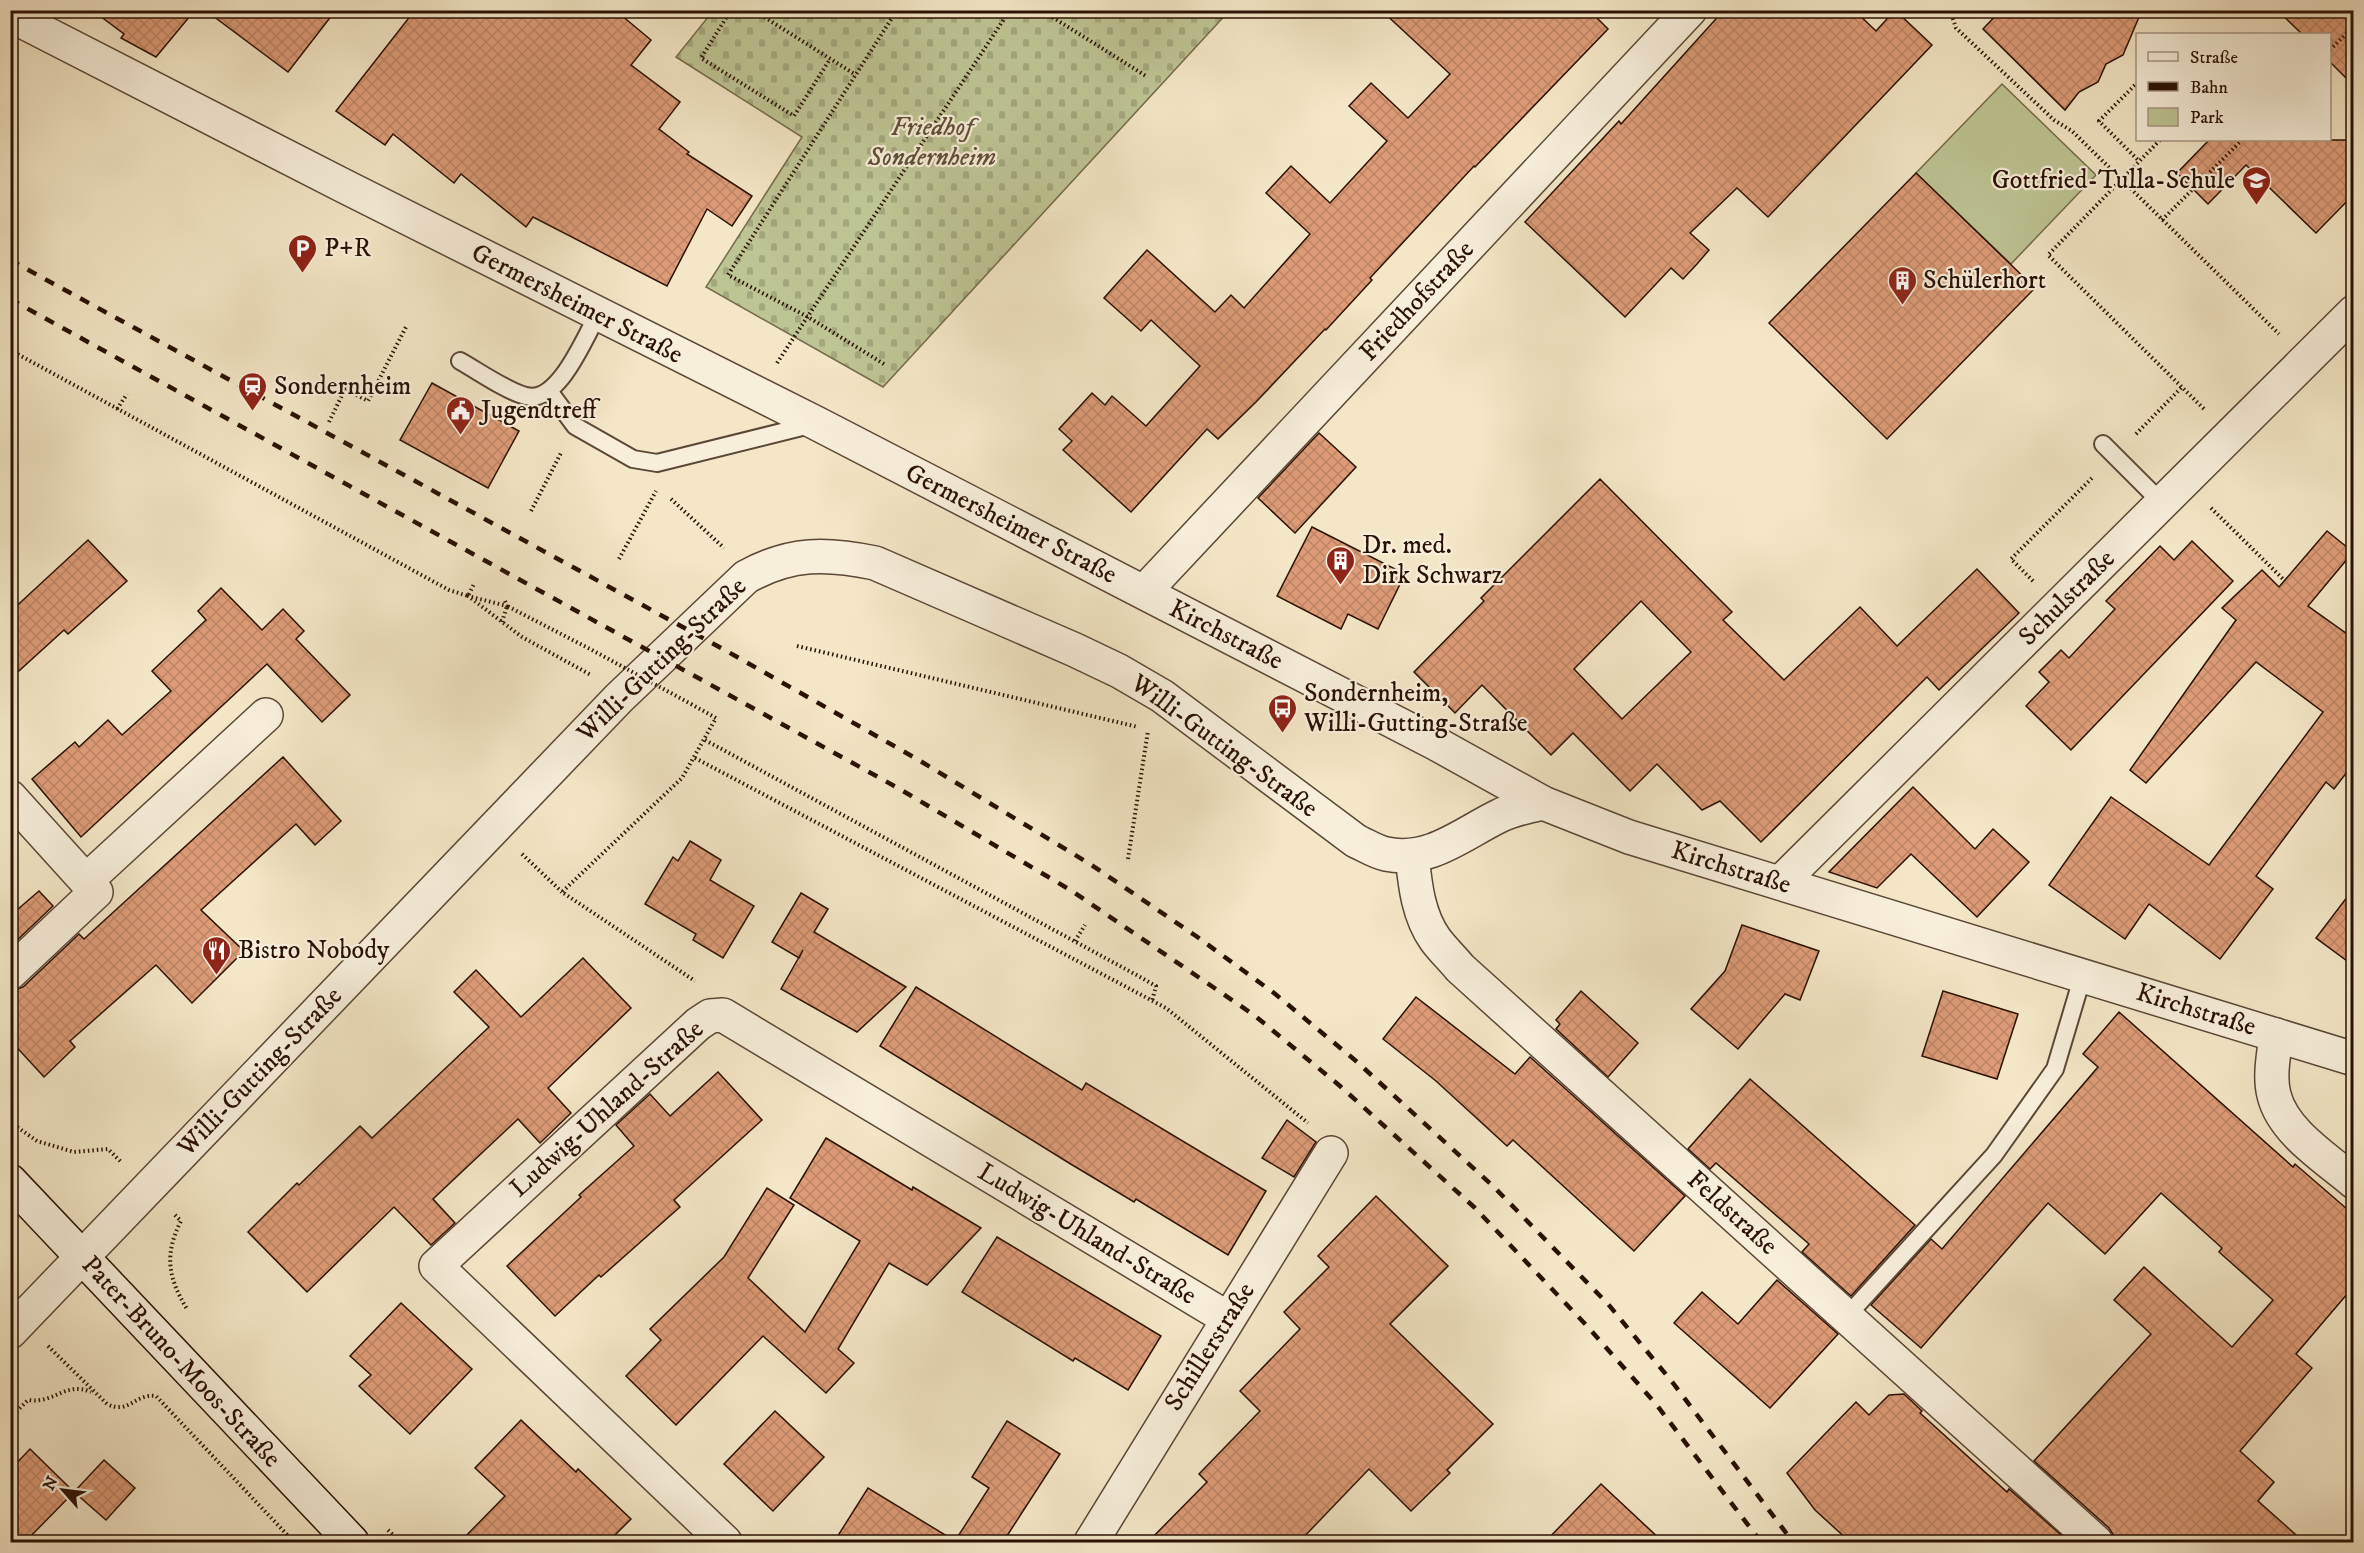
<svg xmlns="http://www.w3.org/2000/svg" width="2364" height="1553" font-family="'IM FELL DW Pica',serif">
<defs>
<pattern id="cemetery-stones" width="16" height="16" patternUnits="userSpaceOnUse" patternTransform="scale(1.5)"><rect width="16" height="16" fill="#bec594"/><path d="M2 7V4a2 2 0 0 1 4 0v3zM10 15v-3a2 2 0 0 1 4 0v3z" fill="#a3a87e"/></pattern>
<pattern id="building-cross-hatch" width="8" height="8" patternUnits="userSpaceOnUse" patternTransform="scale(1.5)"><rect width="8" height="8" fill="#dd9c77"/><path d="M0 0l8 8M0 8l8-8" fill="none" stroke="#be8565"/></pattern>
</defs>
<rect width="100%" height="100%" fill="#f4e7c7"/>
<filter id="stains"><feTurbulence type="fractalNoise" baseFrequency=".00333" numOctaves="4"/><feColorMatrix values="0 0 0 0 .2 0 0 0 0 .09 0 0 0 0 .02 0 0 0 .5 -.17"/></filter>
<radialGradient id="worn" r=".72"><stop offset=".6" stop-color="#630" stop-opacity="0"/><stop offset="1" stop-color="#630" stop-opacity=".3"/></radialGradient>
<path fill="url(#cemetery-stones)" stroke="#746a4c" stroke-width="1.5" d="M713,11v-1l516,1 -346,376 -177,-100 96,-150 -126,-80z"/>
<path fill="#bec594" stroke="#746a4c" stroke-width="1.5" d="M2002,84l94,91 -85,89 -95,-91z"/>
<g fill="url(#building-cross-hatch)" stroke="#2a1005" stroke-width="1.5" fill-rule="evenodd">
<path d="M92,10h103l-39,47 -35,-19 3,-4z"/>
<path d="M205,10h131l-48,62z"/>
<path d="M415,10h200l36,30 -20,25 49,37 -21,27 30,23 -2,2 65,42 -20,30 -25,-17 -40,77 -134,-69 -7,10 -65,-53 -7,9 -61,-49 -8,11 -49,-34z"/>
<path d="M1381,10h208l19,19 -133,138 -1,-1 -104,112 2,2 -46,50 -1,-1 -69,73 -38,37 -11,-10 -76,83 -68,-62 9,-9 -13,-12 33,-36 13,12 7,-9 34,30 54,-60 -49,-46 -10,11 -37,-33 43,-48 68,62 16,-17 13,13 66,-74 -44,-41 25,-27 39,37 57,-62 -38,-35 22,-23 37,35 42,-44z"/>
<path d="M1724,10h130l22,21 19,-21 37,35 -164,172 -31,-29 -47,45 19,17 -12,14 -14,15 -12,-11 -46,49 -100,-95 94,-101 2,3z"/>
<path d="M2001,10h141l-19,45 -17,9 -8,18 -19,10 -14,18 -82,-81z"/>
<path d="M2277,10h77v76l-24,-24v-28h-28z"/>
<path d="M2209,140h145v54l-38,39 -70,-68 -38,39 -31,-31z"/>
<path d="M1916,173l119,115 -148,151 -118,-116z"/>
<path d="M432,383l87,48 -31,57 -88,-48z"/>
<path d="M1319,433l37,34 -61,66 -37,-35z"/>
<path d="M1600,479l132,133 -9,8 61,60 76,-73 37,39 80,-77 42,44 -80,77 -12,-13 -166,165 -41,-41 -18,9 -45,-46 -27,27 -57,-58 -22,22 -69,-70 -27,28 -41,-41 70,-71 -3,-3zM1641,601l50,51 -69,67 -48,-50z"/>
<path d="M1312,527l93,47 -27,55 -30,-15 -7,15 -64,-33z"/>
<path d="M2327,531l26,21 -45,54 46,33v124l-20,26 -8,-7 -70,94 17,13 -53,70 -71,-55 -24,35 -76,-54 62,-88 98,68 114,-153 -67,-50 -110,121 -16,-13 106,-150 -14,-12 40,-38 17,17z"/>
<path d="M88,540l39,41 -59,53 -4,-4 -54,49v-67z"/>
<path d="M2192,541l41,40 -162,169 -45,-44 23,-24 -10,-10 22,-22 8,8 46,-49 -9,-8 54,-55 14,14z"/>
<path d="M221,588l41,42 21,-21 21,22 -8,8 54,56 -28,27 -55,-58 -186,173 -49,-58 43,-37 4,5 29,-27 14,15 49,-44 -19,-20 54,-51 -8,-9z"/>
<path d="M283,757l58,64 -26,24 -19,-21 -95,86 43,41 -52,52 -36,-38 -86,76 5,6 -31,30 -34,-37v-49l13,-4 56,-53 5,5z"/>
<path d="M1913,787l62,62 18,-20 36,33 -52,55 -66,-63 -34,34 -48,-16z"/>
<path d="M690,841l31,19 -11,20 44,26 -31,52 -30,-18 3,-6 -51,-30 28,-47 5,4z"/>
<path d="M2354,888v78l-38,-28z"/>
<path d="M39,891l14,15 -43,41v-31z"/>
<path d="M801,893l27,16 -14,23 92,55 -49,45 -76,-43 22,-39 -4,8 -27,-16z"/>
<path d="M1742,925l77,26 -19,49 -15,-6 -47,55 -47,-40 34,-38z"/>
<path d="M583,958l48,50 -83,80 23,25 -31,30 -22,-24 -85,80 22,24 -24,22 -37,-38 -87,85 -59,-60 49,-49 2,2 61,-59 12,12 117,-111 -35,-35 22,-22 45,47z"/>
<path d="M916,987l166,103 4,-7 180,108 -38,64 -92,-56 -2,3 -65,-39 -189,-117z"/>
<path d="M1581,991l57,52 -30,34 -52,-48 4,-5 -4,-4z"/>
<path d="M1943,991l75,23 -21,65 -75,-23z"/>
<path d="M1416,997l99,77 15,-17 155,139 -51,55 -121,-111 -6,6 -71,-65 -53,-42z"/>
<path d="M2119,1012l174,155 2,-3 59,51v71l-58,68 16,14 -72,83 34,31 -16,19 46,41h-190v-6l-5,-8 -75,-67 117,-127 -37,-34 30,-33 88,80 41,-47 -54,-48 3,-4 -61,-55 -56,61 -57,-51 -127,145 -50,-43 60,-66 11,10 156,-182 -15,-13z"/>
<path d="M718,1072l44,48 -88,80 6,7 -79,70 -2,-2 -44,41 -48,-50 74,-69 -2,-2 55,-49 -18,-21 34,-31 20,22z"/>
<path d="M1750,1079l165,146 -64,71 -49,-44 7,-8 -93,-81 -6,6 -22,-20z"/>
<path d="M1287,1120l29,22 -22,35 -32,-19z"/>
<path d="M826,1138l86,52 1,-3 68,41 -54,57 -38,-22 -51,86 16,14 -28,30 -63,-57 -87,89 -50,-49 35,-36 -11,-11 74,-72 43,-69 27,17 -46,73 57,54 55,-91 -70,-43z"/>
<path d="M1376,1196l72,70 -58,58 103,100 -46,46 3,3 -39,38 -42,-42 -70,73h-151l59,-60 -8,-8 61,-63 -20,-20 60,-62 -16,-17 45,-45 -11,-11z"/>
<path d="M997,1237l164,99 -33,54 -53,-32 -2,3 -111,-69z"/>
<path d="M1777,1280l61,54 -68,74 -96,-85 28,-31 36,32z"/>
<path d="M401,1303l71,66 -62,65 -51,-48 12,-11 -21,-19z"/>
<path d="M1904,1394l18,17 -2,2 87,79 2,-3 60,53h-219l-35,-32 -28,-37 69,-71 13,13 20,-20z"/>
<path d="M775,1411l49,46 -51,54 -49,-47z"/>
<path d="M521,1420l55,52 2,-3 53,50 -23,23h-148l45,-46 -30,-28z"/>
<path d="M1007,1421l53,33 -57,88h-169l34,-54 87,53 34,-53 -17,-11z"/>
<path d="M30,1449l44,43 -49,50h-15v-72z"/>
<path d="M104,1460l31,28 -29,32 -32,-28z"/>
<path d="M1601,1484l62,58h-118z"/>
</g>
<g fill="none" stroke-linecap="round" stroke-linejoin="round">
<defs>
<g id="lane">
<path d="M460,361c18,10 48,31 66,35 32,9 59,-59 72,-82"/>
<path d="M549,391l26,35 58,33 24,4 157,-39"/>
<path d="M2103,444l59,59"/>
<path d="M1846,1317l148,-162 61,-86 28,-94"/>
</g>
<g id="street">
<path d="M10,15l334,171 472,237 619,320 108,60 86,34 725,222"/>
<path d="M1144,592l546,-582"/>
<path d="M10,797l86,95 -86,81"/>
<path d="M1412,856c3,28 6,59 23,83 7,10 17,19 25,29l636,574"/>
<path d="M87,880l179,-165"/>
<path d="M1780,883l574,-571"/>
<path d="M2276,1035c-2,19 -7,41 -2,60 9,37 52,63 80,87"/>
<path d="M10,1332l609,-634 127,-121c45,-25 81,-24 129,-14l200,87 44,21 43,25 194,145c9,4 20,11 30,13 44,9 76,-20 113,-38 14,-7 29,-10 44,-13"/>
<path d="M725,1542l-289,-276 262,-242 12,-8 13,-1 504,303"/>
<path d="M1091,1542l240,-389"/>
</g>
<path id="secondary" d="M10,1181l342,361"/>
</defs>
<use href="#lane" stroke="#5c4636" stroke-width="20"/>
<use href="#street" stroke="#5c4636" stroke-width="36"/>
<use href="#secondary" stroke="#2a1005" stroke-width="36"/>
<g stroke="#2a1005" stroke-width="4" stroke-dasharray="1.5 3" stroke-linecap="butt">
<path d="M731,10l-30,48 93,58 36,-57"/>
<path d="M753,10l103,65"/>
<path d="M1041,10l105,66"/>
<path d="M1950,10l6,18 98,92 18,11 207,203"/>
<path d="M2330,50l24,-24"/>
<path d="M2138,82l-39,39 40,40"/>
<path d="M2160,140l-112,115 156,154"/>
<path d="M2162,220l80,-80"/>
<path d="M10,350l439,240 19,6 6,-12"/>
<path d="M777,363l233,-353"/>
<path d="M884,364l-76,-47 -80,-42 169,-265"/>
<path d="M117,409l10,-15"/>
<path d="M329,422l16,-33 23,12 39,-76"/>
<path d="M2136,434l46,-47"/>
<path d="M671,499l53,49"/>
<path d="M2211,508l72,71"/>
<path d="M531,511l31,-60"/>
<path d="M619,559l37,-68"/>
<path d="M2033,581l-22,-22 83,-83"/>
<path d="M505,601l2,5 -39,-10 54,41 69,38"/>
<path d="M502,622l5,-16 85,44"/>
<path d="M797,646l341,81"/>
<path d="M691,704l25,14 -34,60 -120,114 133,89"/>
<path d="M705,740l437,238 14,8 -4,15"/>
<path d="M695,758l471,250 142,115"/>
<path d="M522,854l40,38"/>
<path d="M1128,859l20,-128"/>
<path d="M1075,941l10,-16"/>
<path d="M10,1122l27,19 37,11 34,-3 14,14"/>
<path d="M175,1215l6,6c-17,33 -13,57 6,88"/>
<path d="M48,1346l59,58c22,11 28,-11 49,-8l138,146"/>
<path d="M10,1418l18,-18c27,4 37,-19 63,-8"/>
<path d="M388,1530l12,12"/>
</g>
<use href="#lane" stroke="#f8efdb" stroke-width="16"/>
<use href="#street" stroke="#f8efdb" stroke-width="33"/>
<use href="#secondary" stroke="#f8efdb" stroke-width="33"/>
<g stroke="#2a1005" stroke-width="4.5" stroke-dasharray="10 10" stroke-linecap="butt">
<path d="M10,260l713,389 194,110 173,105 106,72 78,57 82,68 137,125 115,118 65,79 120,159"/>
<path d="M10,299l888,489 174,103 182,124 86,71 134,121 113,119 69,78 105,138"/>
</g>
<path stroke="#2a1005" stroke-width="4" stroke-dasharray="1.5 3" stroke-linecap="butt" d="M592,650l99,54"/>
</g>
<defs>
<symbol id="school-pin" viewBox="-11 -11 22 30"><path d="M0 17L-7.5 6A9.5 9.5 0 1 1 7.5 6Z" fill="#8f2418" stroke="#f8efdb"/><path d="M0-5L7-2L0 1L-7-2ZM-4 1L0 2.5L4 1V4Q0 6-4 4Z" fill="#fff"/></symbol>
<symbol id="parking-pin" viewBox="-11 -11 22 30"><path d="M0 17L-7.5 6A9.5 9.5 0 1 1 7.5 6Z" fill="#8f2418" stroke="#f8efdb"/><path d="M-3.5-5.5H1a3.5 3.5 0 0 1 0 7H-1V5.5H-3.5ZM-1-3.4V-.6H.8a1.4 1.4 0 0 0 0-2.8Z" fill="#fff"/></symbol>
<symbol id="building-pin" viewBox="-11 -11 22 30"><path d="M0 17L-7.5 6A9.5 9.5 0 1 1 7.5 6Z" fill="#8f2418" stroke="#f8efdb"/><path d="M-4-6H4V6H1V3H-1V6H-4ZM-2.5-4.3h1.7v1.8h-1.7ZM.8-4.3h1.7v1.8H.8ZM-2.5-1h1.7V.8h-1.7ZM.8-1h1.7V.8H.8Z" fill="#fff"/></symbol>
<symbol id="station-pin" viewBox="-11 -11 22 30"><path d="M0 17L-7.5 6A9.5 9.5 0 1 1 7.5 6Z" fill="#8f2418" stroke="#f8efdb"/><path d="M-3-6H3Q5-6 5-4V2Q5 4 3 4L4.5 6H3L1.5 4h-3L-3 6H-4.5L-3 4Q-5 4-5 2V-4Q-5-6-3-6ZM-3.5-4v3h7v-3ZM-3.5 1v1.5H-2V1ZM2 1v1.5H3.5V1Z" fill="#fff"/></symbol>
<symbol id="civic-pin" viewBox="-11 -11 22 30"><path d="M0 17L-7.5 6A9.5 9.5 0 1 1 7.5 6Z" fill="#8f2418" stroke="#f8efdb"/><path d="M-.6-6.5H3V-4.5H.6V-3L4-1V1h2V6H-6V1h2V-1L-.6-3ZM-1.2 2.5V6h2.4V2.5Z" fill="#fff"/></symbol>
<symbol id="bus-pin" viewBox="-11 -11 22 30"><path d="M0 17L-7.5 6A9.5 9.5 0 1 1 7.5 6Z" fill="#8f2418" stroke="#f8efdb"/><path d="M-5-6H5V4H4V6H2V4H-2V6H-4V4H-5ZM-3.5-4V0h7V-4ZM-3.5 1.2v1.5H-2V1.2ZM2 1.2v1.5H3.5V1.2Z" fill="#fff"/></symbol>
<symbol id="restaurant-pin" viewBox="-11 -11 22 30"><path d="M0 17L-7.5 6A9.5 9.5 0 1 1 7.5 6Z" fill="#8f2418" stroke="#f8efdb"/><path d="M-5-6h1v4h1v-4h1v4h1v-4h1v5L-1.5 .5V6h-2V.5L-5-1ZM5-6V6H3V1.5H1.5Q1.5-4 5-6Z" fill="#fff"/></symbol>
</defs>
<g fill-rule="evenodd">
<use href="#school-pin" x="2240" y="164" width="33" height="45"/>
<use href="#parking-pin" x="286" y="232" width="33" height="45"/>
<use href="#building-pin" x="1886" y="264" width="33" height="45"/>
<use href="#station-pin" x="236" y="370" width="33" height="45"/>
<use href="#civic-pin" x="444" y="394" width="33" height="45"/>
<use href="#building-pin" x="1324" y="544" width="33" height="45"/>
<use href="#bus-pin" x="1266" y="692" width="33" height="45"/>
<use href="#restaurant-pin" x="200" y="934" width="33" height="45"/>
</g>
<g text-anchor="middle" dominant-baseline="central" stroke-width="4.5" stroke-linejoin="round" paint-order="stroke">
<g font-size="26" font-style="italic" fill="#5e4f37" stroke="#f8efdb">
<text x="932" y="127">Friedhof<tspan x="932" dy="30">Sondernheim</tspan></text>
</g>
<g font-size="26" fill="#2a1005" stroke="#f8efdb" text-anchor="start">
<text x="2235" y="180" text-anchor="end">Gottfried-Tulla-Schule</text>
<text x="324" y="248">P+R</text>
<text x="1923" y="280">Schülerhort</text>
<text x="274" y="386">Sondernheim</text>
<text x="481" y="410">Jugendtreff</text>
<text x="1362" y="545">Dr. med.<tspan x="1362" dy="30">Dirk Schwarz</tspan></text>
<text x="1304" y="693">Sondernheim,<tspan x="1304" dy="30">Willi-Gutting-Straße</tspan></text>
<text x="238" y="950">Bistro Nobody</text>
</g>
<g font-size="26" fill="#2a1005" stroke="#f8efdb">
<text transform="translate(1417 301) rotate(-47)">Friedhofstraße</text>
<text transform="translate(577 304) rotate(27)">Germersheimer Straße</text>
<text transform="translate(1011 524) rotate(27)">Germersheimer Straße</text>
<text transform="translate(2067 598) rotate(-45)">Schulstraße</text>
<text transform="translate(1226 635) rotate(27)">Kirchstraße</text>
<text transform="translate(662 660) rotate(-44)">Willi-Gutting-Straße</text>
<text transform="translate(1224 746) rotate(36)">Willi-Gutting-Straße</text>
<text transform="translate(1731 868) rotate(17)">Kirchstraße</text>
<text transform="translate(2196 1010) rotate(17)">Kirchstraße</text>
<text transform="translate(260 1072) rotate(-46)">Willi-Gutting-Straße</text>
<text transform="translate(607 1109) rotate(-42)">Ludwig-Uhland-Straße</text>
<text transform="translate(1732 1213) rotate(42)">Feldstraße</text>
<text transform="translate(1087 1234) rotate(31)">Ludwig-Uhland-Straße</text>
<text transform="translate(1210 1347) rotate(-58)">Schillerstraße</text>
<text transform="translate(181 1362) rotate(47)">Pater-Bruno-Moos-Straße</text>
</g>
</g>
<rect width="2364" height="1553" fill="none" stroke="#f4e7c7" stroke-width="36"/>
<rect x="12" y="12" width="2340" height="1529" fill="none" stroke="#2a1005" stroke-width="3"/>
<rect x="18" y="18" width="2328" height="1517" fill="none" stroke="#2a1005" stroke-width="1.5"/>
<rect x="2136" y="33" width="195" height="108" fill="#f8efdb" stroke="#a69685" stroke-width="1.5"/>
<rect x="2148" y="52" width="30" height="9" fill="#f8efdb" stroke="#a69685" stroke-width="1.5"/>
<text x="2190" y="63" font-size="18" fill="#2a1005">Straße</text>
<rect x="2148" y="82" width="30" height="9" fill="#2a1005" stroke="#a69685" stroke-width="1.5"/>
<text x="2190" y="93" font-size="18" fill="#2a1005">Bahn</text>
<rect x="2148" y="108" width="30" height="18" fill="#bec594" stroke="#a69685" stroke-width="1.5"/>
<text x="2190" y="123" font-size="18" fill="#2a1005">Park</text>
<g transform="translate(63 1490) rotate(298)" stroke="#f8efdb" stroke-width="4.5" paint-order="stroke">
<path d="M0-4.5L10 22L0 15L-10 22Z" fill="#2a1005"/>
<text y="-9" font-size="16" font-weight="bold" text-anchor="middle" fill="#2a1005">N</text>
</g>
<rect width="100%" height="100%" filter="url(#stains)"/>
<rect width="100%" height="100%" fill="url(#worn)"/>
</svg>
